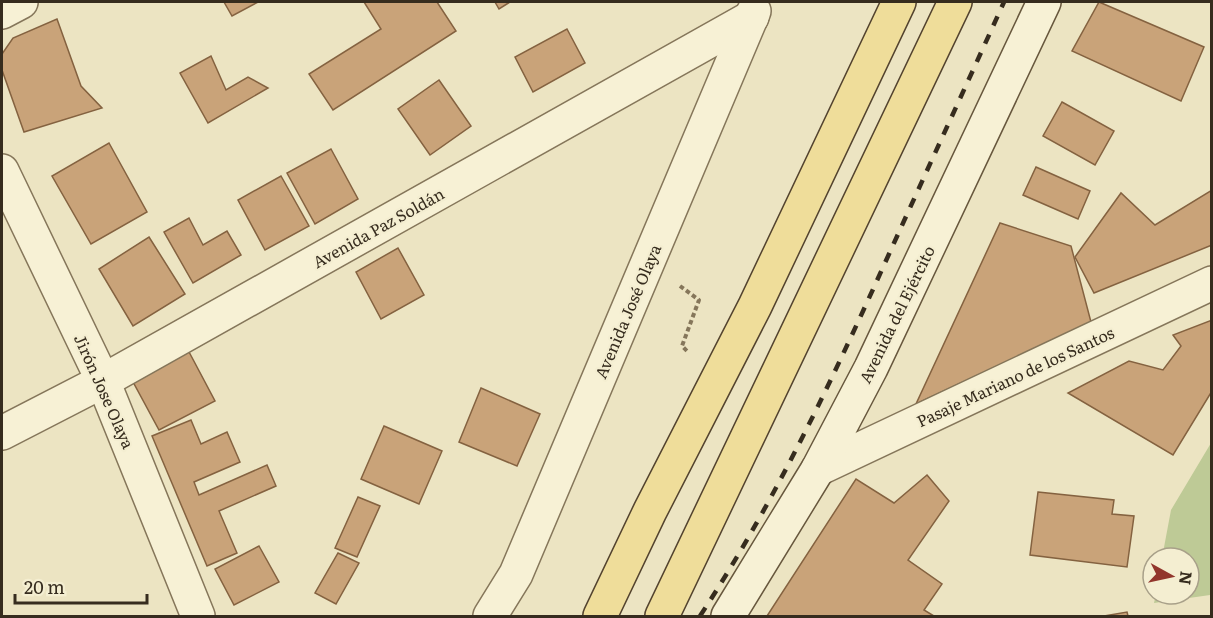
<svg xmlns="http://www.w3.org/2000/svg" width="1213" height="618" font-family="Literata,serif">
<rect width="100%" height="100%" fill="#ece4c2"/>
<path fill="#beca96" d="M1211,443l1,146 -2,6 -56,8 2,-9h33v-36h-27l9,-48z"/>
<g fill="#c9a379" stroke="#846240" stroke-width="1.5">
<path d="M224,2h34l-26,14z"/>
<path d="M364,2h73l19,29 -123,79 -24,-36 72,-45z"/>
<path d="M495,2h15l-11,7z"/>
<path d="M1099,2l105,45 -23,54 -109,-50z"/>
<path d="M57,19l24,67 21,22 -78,24 -22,-62v-16l11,-16z"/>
<path d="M567,29l18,34 -52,29 -18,-35z"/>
<path d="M211,56l15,34 22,-13 20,11 -60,35 -28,-50z"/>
<path d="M439,80l32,46 -41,29 -32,-46z"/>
<path d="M1062,102l52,29 -19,34 -52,-29z"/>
<path d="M109,143l38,69 -56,32 -39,-68z"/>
<path d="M331,149l27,50 -43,25 -28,-51z"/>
<path d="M1036,167l54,24 -12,28 -55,-24z"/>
<path d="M281,176l28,50 -44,24 -27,-50z"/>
<path d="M1212,190v55l-118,48 -19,-36 46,-64 34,32z"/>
<path d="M189,218l14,27 24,-14 14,24 -48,28 -29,-51z"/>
<path d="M1000,223l71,23 20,76 -175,82z"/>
<path d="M149,237l36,57 -52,32 -34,-57z"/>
<path d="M398,248l26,47 -43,24 -25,-47z"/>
<path d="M1212,320v71l-39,64 -105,-62 61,-32 34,9 18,-24 -8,-11z"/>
<path d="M188,350l27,51 -56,29 -27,-50z"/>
<path d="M481,388l59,26 -23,52 -58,-24z"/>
<path d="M191,420l10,24 26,-12 13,30 -46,20 5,13 68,-30 9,21 -57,25 18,42 -30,13 -55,-130z"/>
<path d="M384,426l58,25 -23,53 -58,-25z"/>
<path d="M927,475l22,26 -41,59 34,24 -18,26 10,6h-167l89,-137 38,24z"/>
<path d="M1038,492l76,8 -2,14 22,2 -7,51 -97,-12z"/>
<path d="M358,497l22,9 -23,51 -22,-9z"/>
<path d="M259,546l20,36 -45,23 -19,-36z"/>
<path d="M338,553l21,10 -23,41 -21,-11z"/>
<path d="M1127,612l1,4h-24z"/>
</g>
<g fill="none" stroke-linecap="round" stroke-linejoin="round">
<defs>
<g id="street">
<path d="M2,12l19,-10"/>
<path d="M2,171l101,210 95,235"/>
<path d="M2,433l101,-52 649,-364"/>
<path d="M818,469l394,-186"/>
<path d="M490,616l26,-42 238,-563"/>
</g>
<path id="secondary" d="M728,616l90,-147 53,-101 173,-366"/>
<g id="primary">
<path d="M600,616l50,-105 105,-205 144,-304"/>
<path d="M662,616l293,-614"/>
</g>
</defs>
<use href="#street" stroke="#85765a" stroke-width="36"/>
<use href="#secondary" stroke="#67573d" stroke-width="36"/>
<use href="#primary" stroke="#53432e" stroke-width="36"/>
<path stroke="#85765a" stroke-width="4" stroke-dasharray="4.5 3" stroke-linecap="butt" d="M680,286l19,14 -17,46 5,5"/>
<use href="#street" stroke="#f7f1d5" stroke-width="33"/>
<use href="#secondary" stroke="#f7f1d5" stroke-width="33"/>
<use href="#primary" stroke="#efdd9a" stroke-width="33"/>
<path stroke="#362c1e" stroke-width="4.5" stroke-dasharray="10 10" stroke-linecap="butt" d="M700,616c75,-114 133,-238 189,-362 38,-84 77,-168 115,-252"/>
</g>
<g text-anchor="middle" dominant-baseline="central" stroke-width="4.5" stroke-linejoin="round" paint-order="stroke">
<g font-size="16" fill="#362c1e" stroke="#f4eed1">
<text transform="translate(378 227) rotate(-29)">Avenida Paz Soldán</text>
<text transform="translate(627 311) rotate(-67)">Avenida José Olaya</text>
<text transform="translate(896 314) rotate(-64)">Avenida del Ejército</text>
<text transform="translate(1015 376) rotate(-25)">Pasaje Mariano de los Santos</text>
<text transform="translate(105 391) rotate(66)">Jirón Jose Olaya</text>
</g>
</g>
<rect width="1213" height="618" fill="none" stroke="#362c1e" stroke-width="6"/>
<g transform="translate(1171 576) rotate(98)"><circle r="28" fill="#f4eed1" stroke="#a8a089" stroke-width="1.5"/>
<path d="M0-4.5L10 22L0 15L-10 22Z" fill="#92362c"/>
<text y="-9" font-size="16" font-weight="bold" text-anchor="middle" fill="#362c1e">N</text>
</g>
<path d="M15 594v9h132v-9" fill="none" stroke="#362c1e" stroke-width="3"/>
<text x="24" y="594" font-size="18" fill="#362c1e" stroke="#f4eed1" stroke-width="4.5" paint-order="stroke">20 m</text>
</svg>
